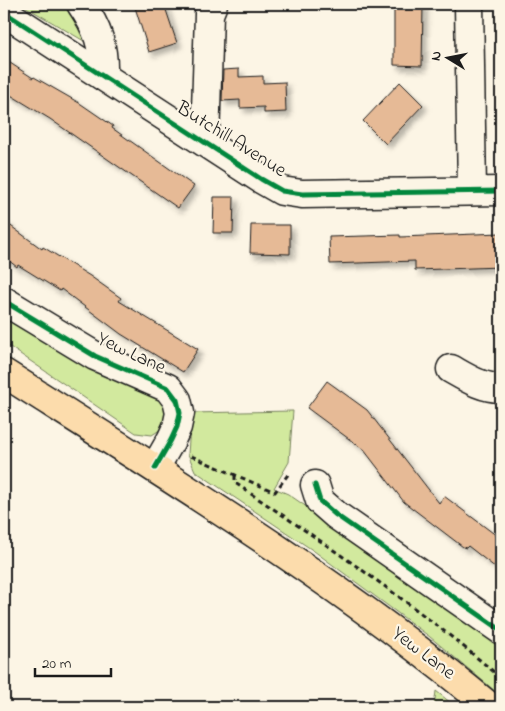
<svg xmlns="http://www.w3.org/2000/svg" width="505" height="711" font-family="'Indie Flower',sans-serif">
<defs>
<filter id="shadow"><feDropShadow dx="4.5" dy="4.5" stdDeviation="2.5" flood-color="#0004"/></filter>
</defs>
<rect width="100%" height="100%" fill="#fcf5e5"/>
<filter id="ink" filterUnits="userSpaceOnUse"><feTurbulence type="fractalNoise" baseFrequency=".02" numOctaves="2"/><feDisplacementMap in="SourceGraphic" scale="10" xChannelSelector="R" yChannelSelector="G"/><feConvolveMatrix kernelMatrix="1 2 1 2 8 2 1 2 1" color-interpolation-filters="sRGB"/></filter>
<g filter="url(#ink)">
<g fill="#d2e99e" stroke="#77825d">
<path d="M21,4h47l17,23 -1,14z"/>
<path d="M4,310l165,92 -3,24 -14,9 -16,-2 -132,-90z"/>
<path d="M293,411l-4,51 -15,26 14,6 213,147v55l-71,-59 -116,-86 -119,-80 -7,-17 3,-41z"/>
<path d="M436,691l20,16h-22z"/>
</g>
<g fill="#e6ba96" stroke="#1c1c1c" filter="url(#shadow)">
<path d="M134,4h30l13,39 -28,9z"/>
<path d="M394,4h29l-1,62 -28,-1z"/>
<path d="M4,59l29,19 1,-1 47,27 32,22 -1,2 82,58 -16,22 -128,-89 -46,-28z"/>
<path d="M239,69v8l24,-1v7l22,-1 1,30 -22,1v-6l-24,1v-8l-18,1 1,-31z"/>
<path d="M400,82l23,23 -37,39 -23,-23z"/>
<path d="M214,197h20l-1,36h-20z"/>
<path d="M4,221l38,28 1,-2 47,29 31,22 -2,3 79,48 -15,23 -62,-38 -60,-45 -1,2 -42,-26 -1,2 -13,-10z"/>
<path d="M251,225h39v29l-40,-1z"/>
<path d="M501,233v34l-86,3v-9l-85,3 -1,-27 71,-2v2z"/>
<path d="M327,381l40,29 72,93 5,-7 57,43v33l-33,-26 -2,2 -3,-1 -59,-45 -40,-52 -57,-42z"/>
</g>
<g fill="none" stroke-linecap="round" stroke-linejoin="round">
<defs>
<g id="minor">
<path d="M81,4c17,25 23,42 22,72"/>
<path d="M469,4l3,187"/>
<path d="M4,12l257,167 21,12 20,3 199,-3"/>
<path d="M205,142l4,-128 4,-10"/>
<path d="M4,301l91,55 73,32 9,12 3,13 -3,14 -6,13 -16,28"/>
<path d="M451,369c16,9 31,19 50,19"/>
<path d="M315,485l5,16 16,14 165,115"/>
</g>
<path id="major" d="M4,373c166,105 335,208 486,334"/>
</defs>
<use href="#minor" stroke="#1c1c1c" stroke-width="31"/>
<use href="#major" stroke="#1c1c1c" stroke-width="31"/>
<g stroke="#1c1c1c" stroke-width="3" stroke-dasharray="5 4" stroke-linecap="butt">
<path d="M191,456l84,36 15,-20"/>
<path d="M235,475v8c92,62 183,123 266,195"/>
</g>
<use href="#minor" stroke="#fcf5e5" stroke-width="28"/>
<use href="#major" stroke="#fcdcac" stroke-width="28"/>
<defs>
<g id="cycleway">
<path d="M4,12l257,167 21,12 20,3 199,-3"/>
<path d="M4,301l91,55 73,32 9,12 3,13 -3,14 -6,13 -16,28"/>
<path d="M315,485l5,16 16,14 165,115"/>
</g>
</defs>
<use href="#cycleway" stroke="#fcf5e5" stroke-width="8"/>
<use href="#cycleway" stroke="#00873e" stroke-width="5"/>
</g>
</g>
<g text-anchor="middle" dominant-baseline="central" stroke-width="4.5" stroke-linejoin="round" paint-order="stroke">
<g font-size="20" fill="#1c1c1c" stroke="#fcf5e5">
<text transform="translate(231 140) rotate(32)">Butchill Avenue</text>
<text transform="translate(131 354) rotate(25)">Yew Lane</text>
<text transform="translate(423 654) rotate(37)">Yew Lane</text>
</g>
</g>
<rect width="505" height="711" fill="none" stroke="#fcf5e5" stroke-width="20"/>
<rect x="10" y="10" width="485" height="691" fill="none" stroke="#1c1c1c" stroke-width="2" filter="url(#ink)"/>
<g transform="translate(448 58) rotate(280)" stroke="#fcf5e5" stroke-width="4" paint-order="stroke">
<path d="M0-4L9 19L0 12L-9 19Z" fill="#1c1c1c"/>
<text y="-8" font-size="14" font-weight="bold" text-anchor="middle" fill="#1c1c1c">N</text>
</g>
<path d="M35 668v8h76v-8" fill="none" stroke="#1c1c1c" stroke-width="2.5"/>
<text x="42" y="668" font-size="15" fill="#1c1c1c" stroke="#fcf5e5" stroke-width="4" paint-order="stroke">20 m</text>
</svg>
